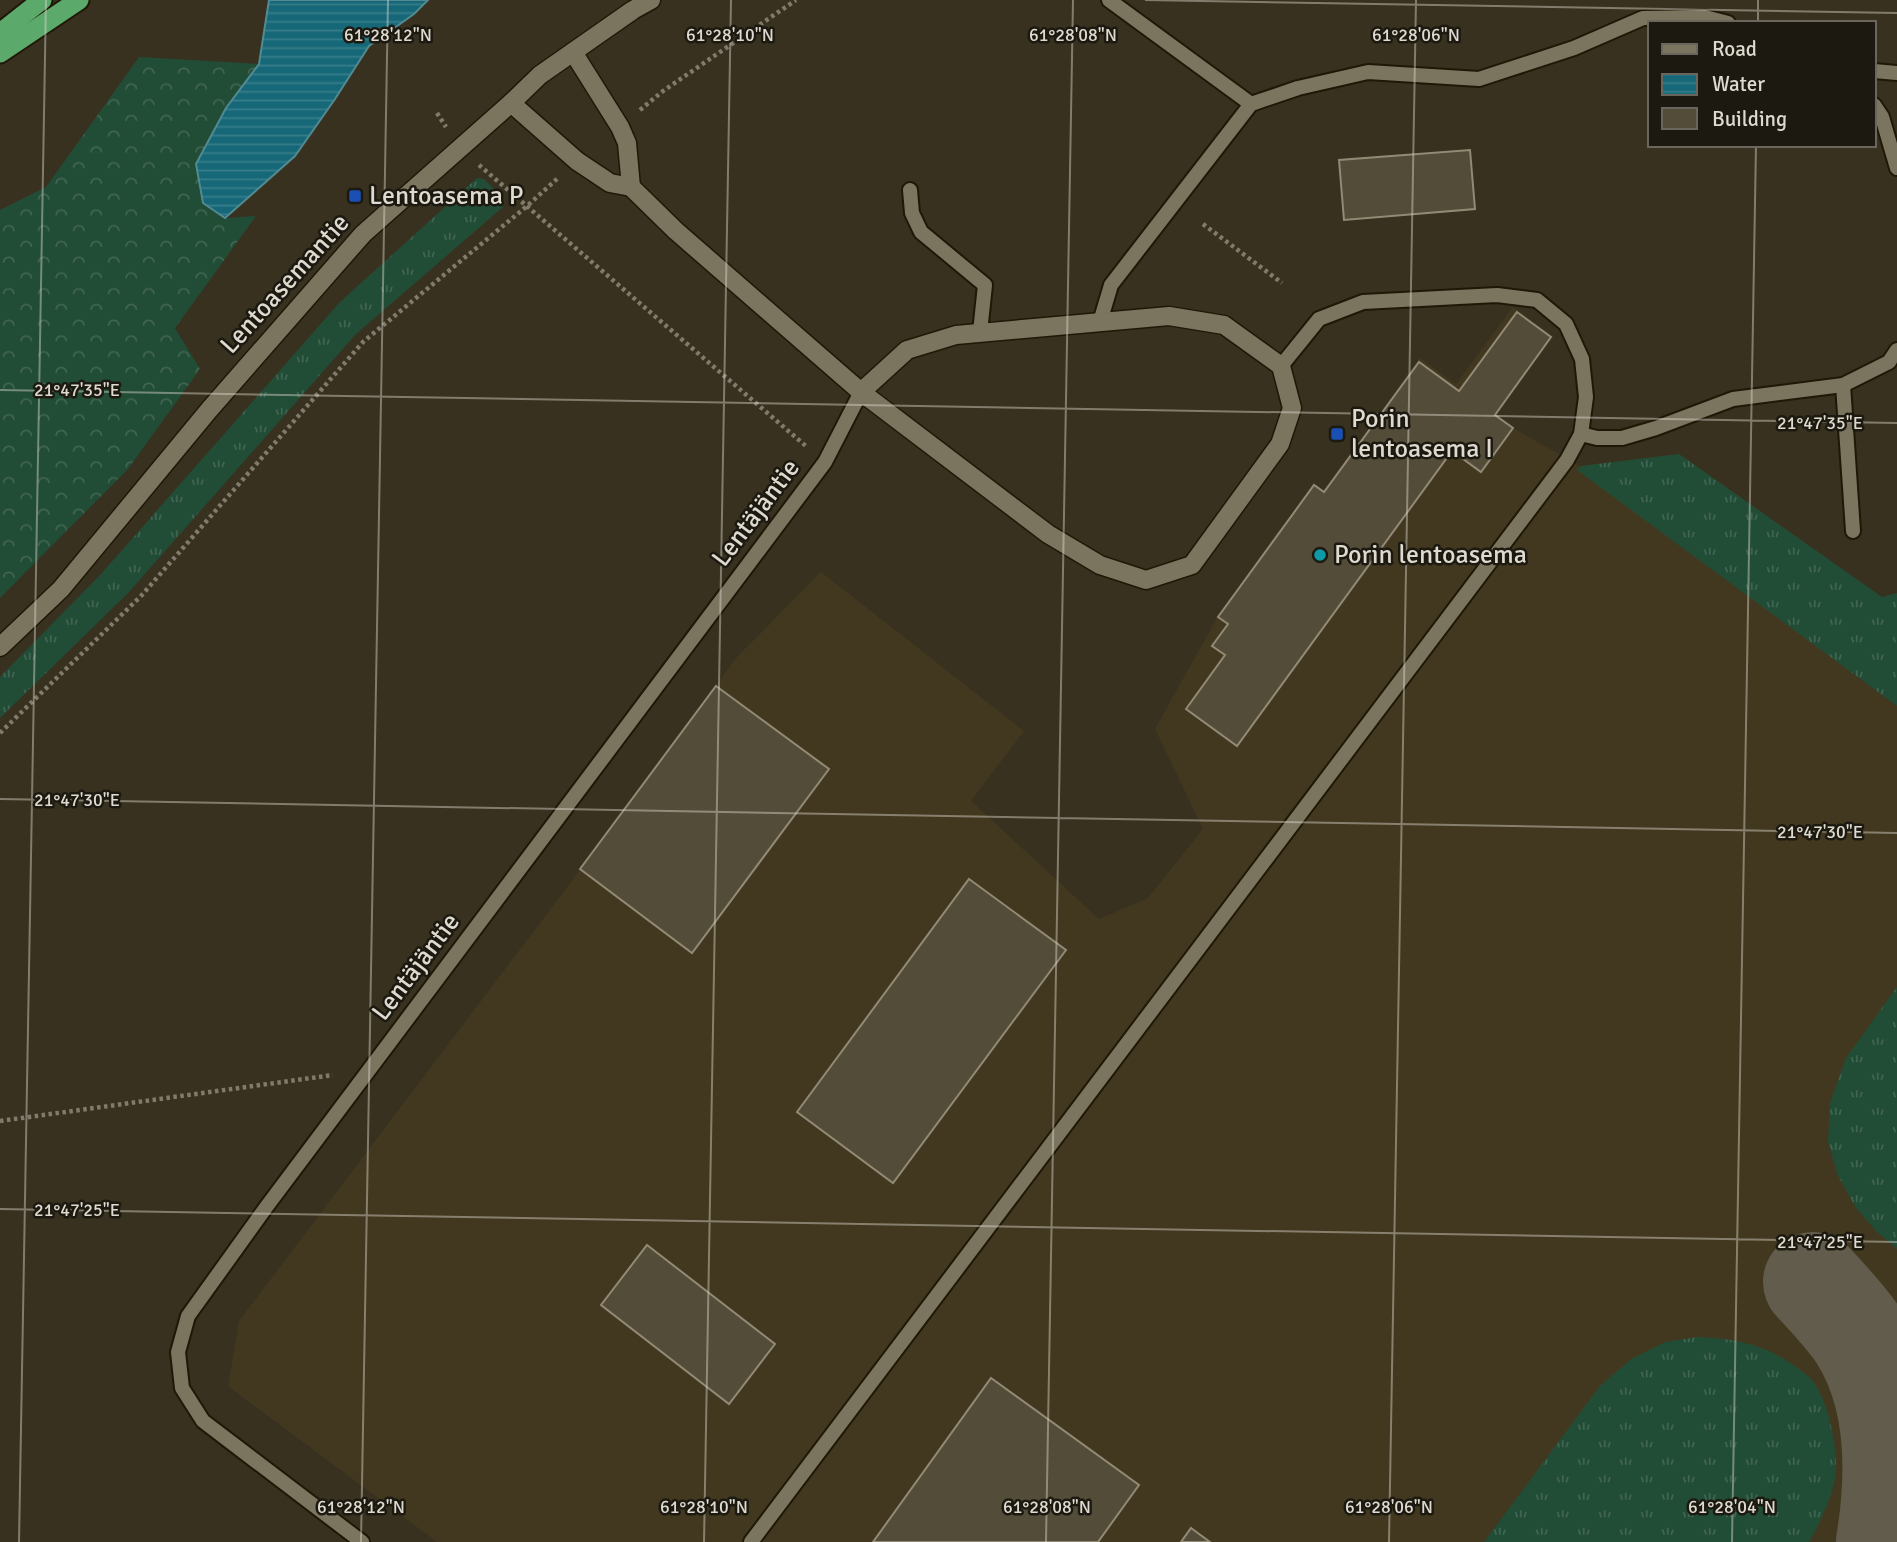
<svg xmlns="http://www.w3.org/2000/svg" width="1897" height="1542" font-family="Signika,sans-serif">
<defs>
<pattern id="grass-tufts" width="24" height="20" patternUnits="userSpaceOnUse" patternTransform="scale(1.75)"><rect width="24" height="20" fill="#214c36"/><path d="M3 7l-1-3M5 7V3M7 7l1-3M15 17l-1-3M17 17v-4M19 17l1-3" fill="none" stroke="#416552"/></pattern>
<pattern id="forest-crowns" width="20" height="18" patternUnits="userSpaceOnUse" patternTransform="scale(1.75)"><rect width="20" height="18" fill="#214c36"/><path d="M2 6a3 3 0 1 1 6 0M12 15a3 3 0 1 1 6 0" fill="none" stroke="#416552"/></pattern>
<pattern id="water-rules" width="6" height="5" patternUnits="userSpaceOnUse" patternTransform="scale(1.75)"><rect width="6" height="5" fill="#166878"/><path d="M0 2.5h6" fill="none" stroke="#377d8a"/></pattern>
</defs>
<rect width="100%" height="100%" fill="#38311f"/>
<path fill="#42381f" d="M1513,307l40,30 -57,77 17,14 67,38 99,-12 203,144 15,-4v948h-1460l-209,-156 11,-65 341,-451 -1,-1 158,-212 84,-85 203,159 -53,70 128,118 49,-21 55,-69 -48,-100 63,-113 96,-132 11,7 95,-133 36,26z"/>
<g fill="url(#grass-tufts)">
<path d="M477,178l7,1 20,20 -1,8 -147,127 -227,258 -129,126v-41l102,-104 238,-271z"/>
<path d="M1679,454l203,143 15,-4v113l-320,-236 4,-4z"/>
<path d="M1897,987v262l-21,-18 -20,-23 -18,-32 -10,-34 2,-39 16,-45z"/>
<path d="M1697,1337c40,2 69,7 102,32 3,3 9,6 12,10 17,19 26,67 25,93 -1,18 -17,54 -27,70h-325l116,-156 31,-27 34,-17z"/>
</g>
<path fill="url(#forest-crowns)" d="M139,57l120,7 -33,44 -30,55 7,40 22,15 31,-2 -81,112 25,41 -72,100 -128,129v-388l46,-23z"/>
<path fill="url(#water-rules)" stroke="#528a92" stroke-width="2" d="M269,0h159l-14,14 -45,32 -34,53 -40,57 -70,62 -22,-15 -7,-39 30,-56 33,-44z"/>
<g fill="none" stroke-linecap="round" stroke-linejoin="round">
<path stroke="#625c4c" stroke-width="100" d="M1813,1282c16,17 32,34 45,53 39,60 39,139 28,207"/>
</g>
<g fill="#534c39" stroke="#928a75" stroke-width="2">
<path d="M1470,150l5,59 -131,11 -5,-60z"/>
<path d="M1517,312l34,25 -56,78 18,13 -32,44 -29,-21 -215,295 -51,-37 39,-54 -13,-9 16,-22 -10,-7 96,-132 10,7 95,-130 40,29z"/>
<path d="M716,686l113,83 -137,184 -112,-84z"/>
<path d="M969,879l97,71 -173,233 -96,-71z"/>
<path d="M647,1245l128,99 -46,60 -128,-99z"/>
<path d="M991,1378l148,107 -41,57h-225z"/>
<path d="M1191,1528l19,14h-29z"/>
</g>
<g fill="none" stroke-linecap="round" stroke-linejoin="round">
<defs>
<g id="service">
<path d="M1109,0l142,104"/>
<path d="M1874,71l23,2"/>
<path d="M1874,105l8,12 15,51"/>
<path d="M910,190l2,23 9,19 64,53 -5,47"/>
<path d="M1100,322l11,-37 140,-181 47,-16 70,-16 111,7 95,-31 69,-30 62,-1 23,6"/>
<path d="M1843,385l10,146"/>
<path d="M1581,434l16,4h25l34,-10 77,-29 110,-14 46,-23 8,-12"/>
<path d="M362,1542l-159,-121 -21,-33 -4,-36 10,-36 79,-110 558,-744 36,-70"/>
<path d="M751,1542l816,-1082 14,-26 5,-37 -4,-38 -16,-35 -29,-24 -40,-5 -134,7 -44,17 -38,47"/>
</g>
<g id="minor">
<path d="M573,52l47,75 7,16 4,44"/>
<path d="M511,103l66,58 33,22 21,4 45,44 185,161 187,142 52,31 46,15 46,-15 88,-121 12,-36 -11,-42 -57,-41 -55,-9 -213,19 -49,15 -46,42"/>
<path d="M0,647l61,-58 148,-179 154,-176 148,-131 29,-28 93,-65 18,-10"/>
</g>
<g id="trunk">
<path d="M0,33l42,-33"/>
<path d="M0,53l79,-53"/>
</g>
</defs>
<use href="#service" stroke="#1f1807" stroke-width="18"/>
<use href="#minor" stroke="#1f1807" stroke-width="21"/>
<use href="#trunk" stroke="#1f1807" stroke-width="23"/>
<g stroke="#807b6c" stroke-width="4.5" stroke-dasharray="3.5 3.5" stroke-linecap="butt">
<path d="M640,110l23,-19 133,-91"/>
<path d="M437,113l9,14"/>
<path d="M479,165l328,282"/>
<path d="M1203,224l79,59"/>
<path d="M0,733l141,-137 222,-254 164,-136 31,-28"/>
<path d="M0,1121l333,-46"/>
</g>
<use href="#service" stroke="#7b745f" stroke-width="14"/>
<use href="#minor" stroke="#7b745f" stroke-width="18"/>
<use href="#trunk" stroke="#5ca96c" stroke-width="19"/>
</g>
<path fill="none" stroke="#dedacf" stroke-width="2" stroke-opacity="0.45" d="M1145,0l752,13M1758,23v-23M0,390l1897,33M0,799l1897,34M0,1209l1897,33M19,1542l27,-1542M361,1542l27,-1542M704,1542l27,-1542M1046,1542l27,-1542M1389,1542l27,-1542M1732,1542l24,-1397"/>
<g fill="#1a4fb4" stroke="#1c1911" stroke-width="2.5">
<rect x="348" y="189" width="14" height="14" rx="3.5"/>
<rect x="1330" y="427" width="14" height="14" rx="3.5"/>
</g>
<circle fill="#0f9aa8" stroke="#1c1911" stroke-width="2.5" cx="1320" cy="555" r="7"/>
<g text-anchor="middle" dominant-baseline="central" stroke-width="5" stroke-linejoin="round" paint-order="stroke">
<g font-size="26" fill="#dedacf" stroke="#1c1911" text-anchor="start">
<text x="369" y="196">Lentoasema P</text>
<text x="1351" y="419">Porin<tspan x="1351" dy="30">lentoasema I</tspan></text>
<text x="1334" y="555">Porin lentoasema</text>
</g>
<g font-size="26" fill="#dedacf" stroke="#1c1911">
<text transform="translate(285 284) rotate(-48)">Lentoasemantie</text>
<text transform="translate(756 513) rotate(-53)">Lentäjäntie</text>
<text transform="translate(416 967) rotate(-53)">Lentäjäntie</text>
</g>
</g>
<g font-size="18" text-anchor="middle" fill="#dedacf" stroke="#1c1911" stroke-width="5" stroke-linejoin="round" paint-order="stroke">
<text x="388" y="41">61°28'12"N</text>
<text x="730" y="41">61°28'10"N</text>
<text x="1073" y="41">61°28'08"N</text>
<text x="1416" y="41">61°28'06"N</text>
<text x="77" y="396">21°47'35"E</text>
<text x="1820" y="429">21°47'35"E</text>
<text x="77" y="806">21°47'30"E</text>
<text x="1820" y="838">21°47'30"E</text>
<text x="77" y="1216">21°47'25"E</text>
<text x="1820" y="1248">21°47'25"E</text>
<text x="361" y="1513">61°28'12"N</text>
<text x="704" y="1513">61°28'10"N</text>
<text x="1047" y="1513">61°28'08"N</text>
<text x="1389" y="1513">61°28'06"N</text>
<text x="1732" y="1513">61°28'04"N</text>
</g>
<rect x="1648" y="21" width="228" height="126" fill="#1c1911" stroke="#6a665d" stroke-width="2"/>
<rect x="1662" y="44" width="35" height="10" fill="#7b745f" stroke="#6a665d" stroke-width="2"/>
<text x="1712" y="56" font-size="21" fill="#dedacf">Road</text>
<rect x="1662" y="74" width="35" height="21" fill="url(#water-rules)" stroke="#6a665d" stroke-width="2"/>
<text x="1712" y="91" font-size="21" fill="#dedacf">Water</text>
<rect x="1662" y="108" width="35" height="21" fill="#534c39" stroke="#6a665d" stroke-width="2"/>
<text x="1712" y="126" font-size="21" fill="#dedacf">Building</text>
</svg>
